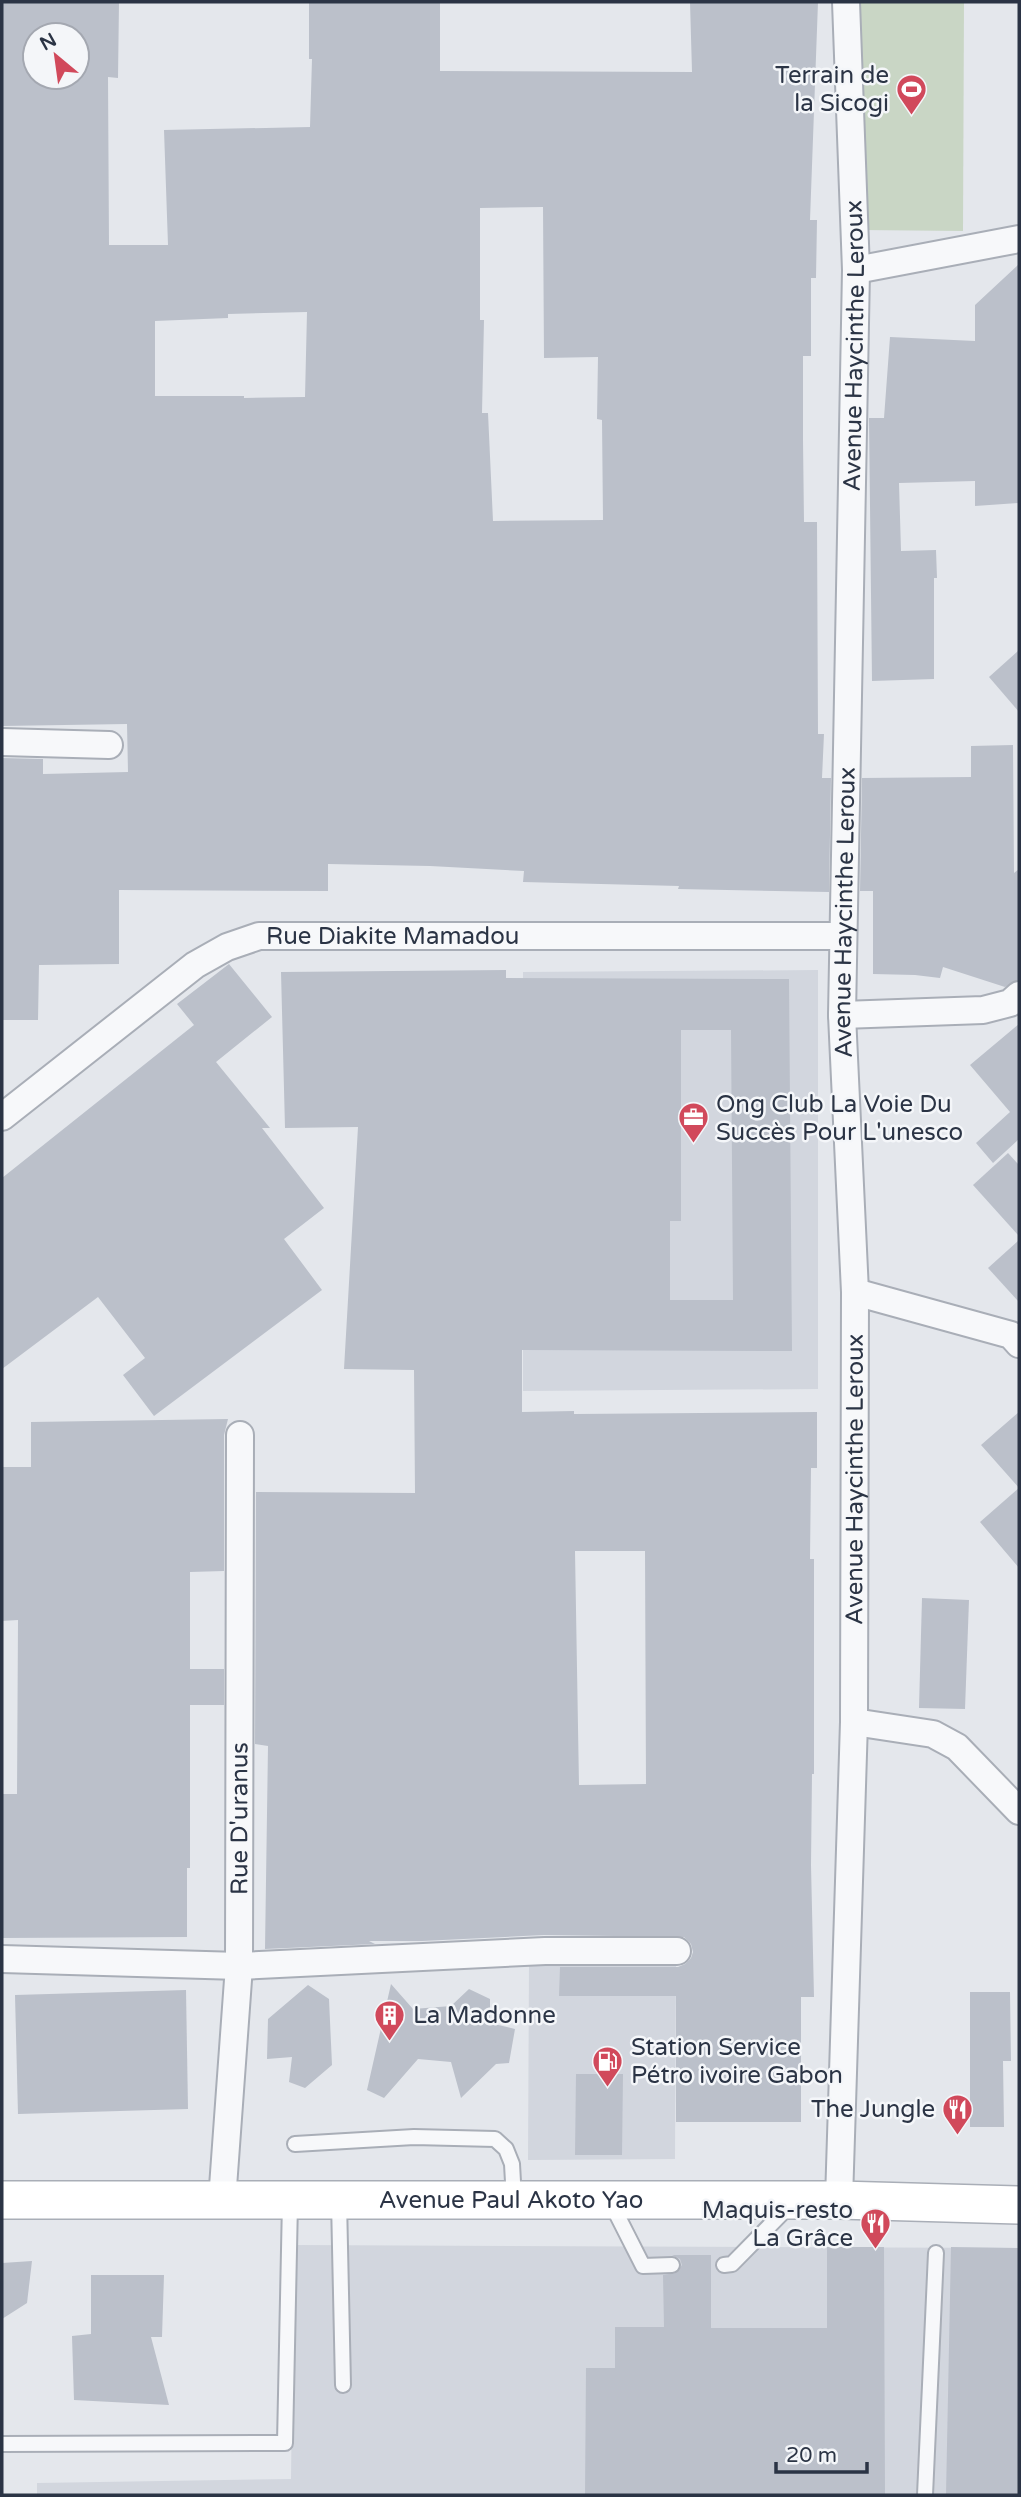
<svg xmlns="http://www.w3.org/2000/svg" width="1021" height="2497" font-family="'Varela Round',sans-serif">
<rect width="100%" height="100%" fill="#e4e7ec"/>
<g fill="#d2d6de">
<path d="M818,970v419l-295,2v-419z"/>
<path d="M676,1963l-1,196 -147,1 1,-196z"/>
<path d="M294,2245l725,3v247h-982v-12l254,-4z"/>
</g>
<path fill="#c9d6c5" d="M861,2h103l-1,229 -103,-1z"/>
<g fill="#bbc0ca" fill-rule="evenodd">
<path d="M2,2h117l-1,76 -10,-1 1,168h59l-4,-115 146,-3 2,-68h-3v-57h131v69l252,1 -2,-70h128l-8,218h7l-1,58h-5v78h-8v84l1,82h13l1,212h6l-2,44h9l-2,114 -151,-3 1,-3 -156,-4 1,-11 -94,-5 -102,-2v27l-209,-1v74l-80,1 -1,55h-36v-262l41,1v15l85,-2 -1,-48 -125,2zM35,35h42v42h-42zM543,207l1,151 54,-1 -1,62 5,1 1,100 -110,1 -5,-108h-6l2,-93h-4v-112zM307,312l-2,85 -61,1v-2h-89v-75l73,-3v-4z"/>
<path d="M1019,264v239l-44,3v-25l-76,2 2,68 35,-1 1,28h-3v101l-62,2 -3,-263h15l6,-81 85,4v-36z"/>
<path d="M1019,650v62l-30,-35z"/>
<path d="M1013,745l1,128 5,-4v111l-14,7 -62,-20 -3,11 -25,-3 -42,-1v-83h-13l2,-113 109,-1v-31z"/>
<path d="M229,964l43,53 -56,45 54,66h-8l62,80 -40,31 38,51 -168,126 -31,-41 22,-17 -47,-61 -96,72v-191l192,-153 -17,-21z"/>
<path d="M506,970v8l283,1 3,372 -270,-1v62l52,-1v3l243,-2v56h-6l-1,91h4v215h-2l-1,91 3,132h-13v125h-125v-126h-117l1,-29h118l7,-3 6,-6 2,-6 -2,-8 -7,-7 -140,-2 -122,6h-53l6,3 -110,5 3,-203 -13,-2 1,-252 159,1 -1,-123 -70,-1 14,-242 -73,1 -4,-156zM681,1030h50l2,270h-63v-79h11zM575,1551h70l1,233 -67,1z"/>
<path d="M1019,1024v115l-26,24 -17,-20 34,-31 -40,-47z"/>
<path d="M1008,1153l11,12v71l-46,-51z"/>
<path d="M1019,1240v62l-31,-34z"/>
<path d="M1019,1412v156l-39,-46 39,-34 -38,-43z"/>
<path d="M228,1419l-4,16v136l-34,1v97h34v36h-34v163h-3v69l-185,1v-144h15l1,-174 -16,1v-154h29v-45z"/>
<path d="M922,1598l47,2 -4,109 -46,-1z"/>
<path d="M391,1984l22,25 38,-3 18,-17 21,10v24l25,6 -6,34 -13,1 -35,34 -10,-36 -33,-3 -34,39 -17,-8z"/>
<path d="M308,1985l21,14 3,66 -27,23 -16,-6 3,-25 -25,2 1,-40z"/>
<path d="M186,1990l2,119 -170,5 -3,-119z"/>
<path d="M970,1992h40l1,69h-8l1,66h-34z"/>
<path d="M576,2074h47l-1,81h-47z"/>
<path d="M827,2247h57l1,248h-300l1,-127h29v-41h49l-1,-52 13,-2 6,-8 -2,-6 -8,-4h39v73h116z"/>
<path d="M951,2247l67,1 1,247h-73z"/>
<path d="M32,2261l-5,42 -25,16v-56z"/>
<path d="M91,2275h73l-2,62h-11l18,68 -95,-5 -2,-64 19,-2z"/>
</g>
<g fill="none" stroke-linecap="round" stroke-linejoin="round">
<defs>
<g id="lane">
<path d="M295,2144l119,-7 81,2 11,10 6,15 2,36"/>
<path d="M339,2201l4,184"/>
<path d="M610,2201l33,65 29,-1"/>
<path d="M724,2265l8,-1 57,-58"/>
<path d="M2,2444l283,-1 5,-241"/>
<path d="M925,2495l11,-242"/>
</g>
<g id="street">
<path d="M856,270l163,-31"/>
<path d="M2,742l107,3"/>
<path d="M842,1015l141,-5 27,-7 9,-8"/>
<path id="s1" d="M2,1117l193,-152 32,-18 32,-11h584"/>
<path d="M855,1292l156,43 8,9"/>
<path d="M854,1722l79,12 24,13 62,64"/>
<path d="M2,1959l237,7 306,-15h132"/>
<path id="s2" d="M839,2200l15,-478 1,-430 -13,-277 14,-745 -10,-268"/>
<path id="s3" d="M222,2201l17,-235 1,-531"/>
</g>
<g id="secondary">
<path id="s4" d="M2,2200h837l180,5"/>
</g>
</defs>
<use href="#lane" stroke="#a9aeb7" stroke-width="18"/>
<use href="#street" stroke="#a9aeb7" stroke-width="30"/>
<use href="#secondary" stroke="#a9aeb7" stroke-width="40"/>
<use href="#lane" stroke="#f7f8fa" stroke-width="14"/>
<use href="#street" stroke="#f7f8fa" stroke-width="26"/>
<use href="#secondary" stroke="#fff" stroke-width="37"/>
</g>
<defs>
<symbol id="stadium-pin" viewBox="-11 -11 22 30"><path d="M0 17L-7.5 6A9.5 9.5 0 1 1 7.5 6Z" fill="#d1495b" stroke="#f4f6f9"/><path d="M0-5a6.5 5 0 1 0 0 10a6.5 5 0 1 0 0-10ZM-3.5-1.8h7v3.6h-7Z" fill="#fff"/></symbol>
<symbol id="office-pin" viewBox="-11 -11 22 30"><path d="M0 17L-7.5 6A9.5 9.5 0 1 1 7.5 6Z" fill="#d1495b" stroke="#f4f6f9"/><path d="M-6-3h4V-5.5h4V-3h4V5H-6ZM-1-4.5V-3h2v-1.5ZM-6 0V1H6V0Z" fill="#fff"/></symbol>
<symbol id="building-pin" viewBox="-11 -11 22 30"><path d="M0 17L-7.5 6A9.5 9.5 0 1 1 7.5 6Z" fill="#d1495b" stroke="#f4f6f9"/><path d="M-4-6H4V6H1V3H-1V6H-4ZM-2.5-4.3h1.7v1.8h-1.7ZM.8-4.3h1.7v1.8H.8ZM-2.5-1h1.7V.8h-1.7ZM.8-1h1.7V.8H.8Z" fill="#fff"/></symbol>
<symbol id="fuel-pin" viewBox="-11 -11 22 30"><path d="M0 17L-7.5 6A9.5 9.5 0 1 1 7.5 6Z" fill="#d1495b" stroke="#f4f6f9"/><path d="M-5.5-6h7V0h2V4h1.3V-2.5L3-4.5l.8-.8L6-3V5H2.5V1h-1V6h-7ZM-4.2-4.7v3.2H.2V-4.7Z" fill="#fff"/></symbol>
<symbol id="restaurant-pin" viewBox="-11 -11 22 30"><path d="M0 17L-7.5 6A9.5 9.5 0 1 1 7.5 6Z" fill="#d1495b" stroke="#f4f6f9"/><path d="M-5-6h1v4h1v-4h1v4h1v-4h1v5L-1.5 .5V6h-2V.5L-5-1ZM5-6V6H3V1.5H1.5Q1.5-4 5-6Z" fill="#fff"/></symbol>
</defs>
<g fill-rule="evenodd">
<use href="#stadium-pin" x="894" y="72" width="35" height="47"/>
<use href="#office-pin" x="676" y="1100" width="35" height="47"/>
<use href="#building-pin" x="372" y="1998" width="35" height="47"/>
<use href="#fuel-pin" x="590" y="2044" width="35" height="47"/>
<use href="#restaurant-pin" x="940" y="2092" width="35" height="47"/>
<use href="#restaurant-pin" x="858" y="2206" width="35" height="47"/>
</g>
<g text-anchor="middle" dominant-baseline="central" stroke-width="5" stroke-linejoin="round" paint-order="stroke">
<g font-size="24" fill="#2b3445" stroke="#f4f6f9" text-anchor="end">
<text x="889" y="75">Terrain de<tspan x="889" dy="28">la Sicogi</tspan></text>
<text x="716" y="1104" text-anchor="start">Ong Club La Voie Du<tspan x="716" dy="28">Succès Pour L'unesco</tspan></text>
<text x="413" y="2015" text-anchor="start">La Madonne</text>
<text x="631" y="2047" text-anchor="start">Station Service<tspan x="631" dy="28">Pétro ivoire Gabon</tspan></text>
<text x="935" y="2109">The Jungle</text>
<text x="853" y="2210">Maquis-resto<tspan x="853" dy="28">La Grâce</tspan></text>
</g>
<g font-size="24" fill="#2b3445" stroke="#f4f6f9">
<text stroke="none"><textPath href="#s2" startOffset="1855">Avenue Haycinthe Leroux</textPath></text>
<text stroke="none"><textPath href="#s2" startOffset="1288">Avenue Haycinthe Leroux</textPath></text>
<text stroke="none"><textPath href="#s1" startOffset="450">Rue Diakite Mamadou</textPath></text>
<text stroke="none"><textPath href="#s2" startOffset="721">Avenue Haycinthe Leroux</textPath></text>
<text stroke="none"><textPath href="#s3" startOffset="383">Rue D'uranus</textPath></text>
<text stroke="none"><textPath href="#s4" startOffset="509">Avenue Paul Akoto Yao</textPath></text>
</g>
</g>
<rect width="1021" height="2497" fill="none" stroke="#2b3445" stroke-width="7"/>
<g transform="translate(56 56) rotate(331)"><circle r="33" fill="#f4f6f9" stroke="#a4a8b1" stroke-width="2"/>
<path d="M0-5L12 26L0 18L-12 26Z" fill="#d1495b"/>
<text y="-10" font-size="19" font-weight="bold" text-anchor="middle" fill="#2b3445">N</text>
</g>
<path d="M776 2462v10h91v-10" fill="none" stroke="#2b3445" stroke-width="3.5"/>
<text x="786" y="2462" font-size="21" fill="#2b3445" stroke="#f4f6f9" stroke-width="5" paint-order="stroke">20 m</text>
</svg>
